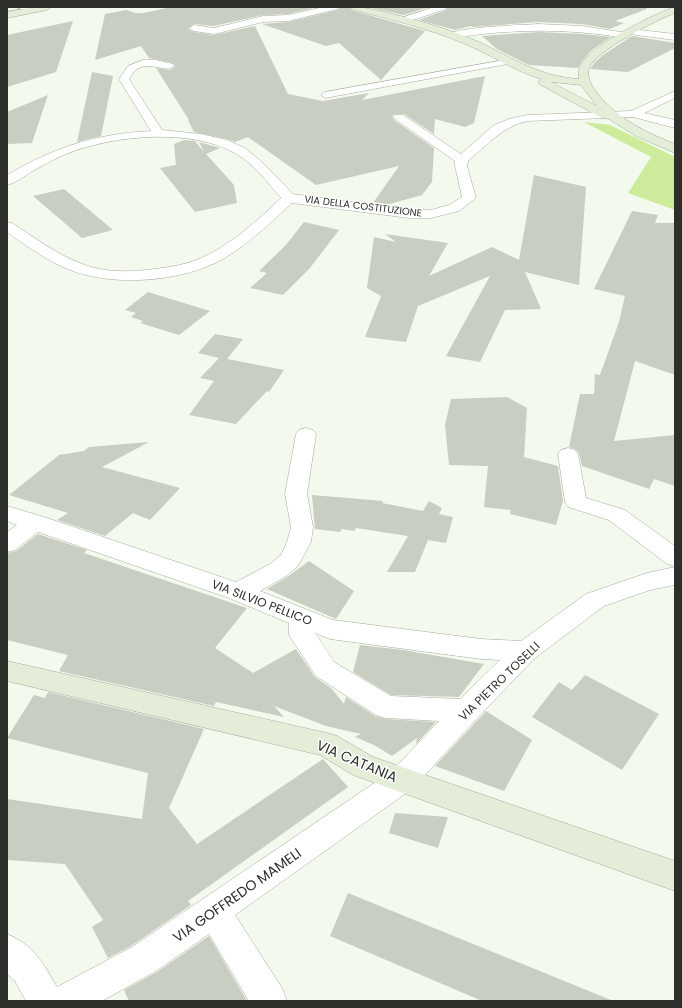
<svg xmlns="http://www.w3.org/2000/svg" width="682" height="1008" font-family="Poppins,sans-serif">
<rect width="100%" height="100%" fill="#f3f9ec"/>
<path fill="#ccec9c" d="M584,122l26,3 65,32v53l-47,-17 23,-36z"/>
<g fill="#c8cec1">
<path d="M171,7h146l-29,7 -25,1 -49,11 -20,-2 -6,5 6,3 20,3 41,-9 33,68 35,7 46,-8 -7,7 123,-24 -11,47 -9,4 -30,-8 -1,15 -30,-20h-9l-3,2 2,4 40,28 -2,34 -10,13 -36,10 -13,-2 26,-37 -83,19 -68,-48 -13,5 -8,-3 -33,-7 -6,-12h1l-33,-52 15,2 4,-4 -2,-3 -24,-5 -8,-12 -46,14 10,-46 21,-4 10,3h8z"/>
<path d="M340,7h9l2,3 74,21 -44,49 -42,-37 -13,3 -64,-22 26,-2 50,-12z"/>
<path d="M367,7h62l-25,8z"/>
<path d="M448,7h198l1,2 -32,12 9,2 -14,6 -28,-5 -44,-2 -65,5 -2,-1 -16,4 -36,-10 27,-10z"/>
<path d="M73,21l-17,51 -49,15v-52z"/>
<path d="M539,32l43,2 29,3 -19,13 -10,11 -4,7 -49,-3 -32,-16 -15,-13z"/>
<path d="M632,36l43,7v5l-47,24 -38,-3 5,-7 8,-7z"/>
<path d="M92,72l21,4 -12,60 -24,6z"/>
<path d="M48,95l-16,48 -25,1v-32z"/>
<path d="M184,140l11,1 9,11 -5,-10 21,6 -14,6 28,31 3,18 -42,9 -35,-44 16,-3 -2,-21z"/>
<path d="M534,175l52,12 -7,98 -54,-13 16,37 -36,1 -25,52 -34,-6 44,-80 -72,30 -12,36 -41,-5 16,-41 -14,-8 7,-51 22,5 -11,-8 63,9 -19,33 63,-29 27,13z"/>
<path d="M64,189l49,41 -31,8 -49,-42z"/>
<path d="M632,211l26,4 -3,8h20v152l-40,-14 -21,80 61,-6v51l-21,-7 -5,10 -67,-23 -3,-13 -4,-4 -6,-2 11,-53h14l1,-20 5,1 19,-53 6,-26 -31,-7z"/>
<path d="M304,222l35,8 -29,38 -27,27 -33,-7 17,-15 -8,-2 27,-26z"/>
<path d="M148,292l62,19 -31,24 -39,-12 3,-2 -12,-4 5,-4 -11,-3z"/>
<path d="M215,334l28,5 -16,20 57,11 -15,22 -2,-1 -31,33 -47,-9 25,-34 -14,-3 19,-20 -21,-5z"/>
<path d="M507,397l20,11 -3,49 34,9 5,35 -7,24 -46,-11 1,-4 -27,-3 4,-41 -39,-1 -4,-40 6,-26z"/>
<path d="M149,442l-47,25 78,21 -30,32 -17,-7 -28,23 -48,-16 11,-7 -59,-18 50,-40 25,-4 5,-4z"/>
<path d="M312,495l71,6 -1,2 41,8 6,-10 13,7 -3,6 14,3 -7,26 -18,-3 -13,32h-28l21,-36 -52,-8 -2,3 -12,-2 -2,3 -25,-3z"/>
<path d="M38,534l49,16 -3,3 163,55 -32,40 38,25 43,-24 19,28 16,11 13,16 2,-7 29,19 11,3 50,3 -20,22 1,-6 -25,18 -18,-11 -19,-8 6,-3 -35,-8 -52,-20 10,11 -68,-15 -2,4 -155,-35 9,-16 -61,-15v-87l9,-2z"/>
<path d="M309,561l45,30 -18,28 -69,-30 20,-12z"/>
<path d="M360,645l43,5 81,14 -25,33 -68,-2 -38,-23z"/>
<path d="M585,675l74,39 -37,56 -90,-53 27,-35 13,8z"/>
<path d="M48,692l156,37 -35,79 28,36 126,-85 25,28 -160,114 3,4 -60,41 -23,12 -16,-31 11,-7 -38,-56 -58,-4v-61l135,20 6,-46 -141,-35 27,-43 11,3z"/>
<path d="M486,711l46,29 -28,51 -69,-25z"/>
<path d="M395,813l53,4 -10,31 -49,-15z"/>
<path d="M348,893l263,107v1h-129l-152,-65z"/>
<path d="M209,936l38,65h-118l-5,-11 33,-18z"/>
</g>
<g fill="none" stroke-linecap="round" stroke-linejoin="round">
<defs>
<g id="lane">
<path d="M16,7h10l6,3 -3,2z"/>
<path d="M510,59l4,2 -1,2 -188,35 -4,-3 4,-3z"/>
</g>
<g id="street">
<path d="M324,7h15l-1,2 -50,12 -25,1 -49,12 -20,-3 -5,-3 5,-3 20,3 49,-12 25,-1z"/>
<path d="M434,7h13l-1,2 -39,13h-6l-1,-2 1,-2z"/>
<path d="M538,24l44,2 45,7 1,-3 3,-1 44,5v6l-46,-6 -1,3 -3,1c-58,-10 -115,-9 -173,0l-5,-3c9,-8 76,-10 91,-11z"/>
<path d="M143,60h13l17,4 1,2c-9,10 -31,-13 -45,13l33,51 39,4 26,6 18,8 18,15 30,31 116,16h22l18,-5 13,-8 -7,-31v-5l-60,-42 -2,-2 2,-2h8l58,39 33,-29 15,-6 18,-4 104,-4 44,-20v7l-31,15 31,7v8l-42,-11 -106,4c-25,6 -40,24 -59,40l-1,5 9,32 -17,13 -28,7h-22l-117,-15c-22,20 -44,42 -71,57 -41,22 -107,27 -151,10 -23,-9 -43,-24 -63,-38v-10l5,1c25,16 48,34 76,43 18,6 39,6 58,4 17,-2 36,-4 53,-11 31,-13 58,-38 82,-61 -13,-15 -26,-33 -43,-43 -44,-28 -125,-20 -172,-1 -12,5 -24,12 -35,18 -8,5 -15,11 -24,13v-10c48,-28 88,-41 144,-44l-32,-52 9,-13z"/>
<path d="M306,428l7,2 3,4 -9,60 6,33 -2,15 -13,24 -12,10 -26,15 73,29 148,19 40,2 65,-47 61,-21 28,-6v18l-25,5 -46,16 -69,52 -54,56 -69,75 -177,126 47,73 5,13h-38l-40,-67 -53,37 -54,30h-76l-11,-20 -8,-7v-40c27,11 36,29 50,53l75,-40 260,-176 47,-50 -53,-3 -10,-3 -60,-39 -27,-41v-12l-60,-25 -191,-66 -23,18 -8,2v-20l10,-7 -10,-4v-15l37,11 192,65 34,-18 11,-9 6,-13 4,-15 -6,-33 11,-60 3,-4zM315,633l15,6 151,20 19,1 -40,39 -69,-3 -57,-34z"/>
<path d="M568,448l7,2 3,4 8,44 39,12 50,36v20l-8,-2 -58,-44 -41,-13 -3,-5 -7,-48 3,-4z"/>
</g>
<g id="secondary">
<path d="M34,7h17l-4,3 -40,8v-6z"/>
<path d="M350,7c17,0 34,5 51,9 26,7 53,15 78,26 34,16 61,35 100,37 -2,-9 2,-16 8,-22 11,-14 70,-45 88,-50v6c-17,6 -81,39 -86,55 -3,9 3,18 8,25 21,26 48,39 78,51v9l-39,-17 -27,-17 -7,-1 -63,-34 -1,-2 3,-3c-27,-8 -51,-25 -78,-36 -36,-15 -74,-24 -112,-34zM551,82l30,3 16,21z"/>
<path d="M7,661l320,72 10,3 36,21 302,104v30l-322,-116 -33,-20 -313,-74z"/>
</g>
</defs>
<use href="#lane" stroke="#a6ab9f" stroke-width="1"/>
<use href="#street" stroke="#a6ab9f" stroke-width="1"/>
<use href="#secondary" stroke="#a6ab9f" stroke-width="1"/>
<use href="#lane" fill="#fff" fill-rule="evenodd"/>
<use href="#street" fill="#fff" fill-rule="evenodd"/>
<use href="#secondary" fill="#e4edd8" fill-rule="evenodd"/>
</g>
<g text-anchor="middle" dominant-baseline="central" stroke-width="3" stroke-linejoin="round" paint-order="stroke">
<g font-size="10" fill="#2d2f2b" stroke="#fff">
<text transform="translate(363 206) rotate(7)">VIA DELLA COSTITUZIONE</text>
</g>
<g font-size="12" fill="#2d2f2b" stroke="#fff">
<text transform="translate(262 602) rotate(21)">VIA SILVIO PELLICO</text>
<text transform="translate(499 681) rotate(-44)">VIA PIETRO TOSELLI</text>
</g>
<g font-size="14" fill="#2d2f2b" stroke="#fff">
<text transform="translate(357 761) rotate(23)">VIA CATANIA</text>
<text transform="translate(237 895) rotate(-35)">VIA GOFFREDO MAMELI</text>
</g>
</g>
<rect width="682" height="1008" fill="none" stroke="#2d2f2b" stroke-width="16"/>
</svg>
